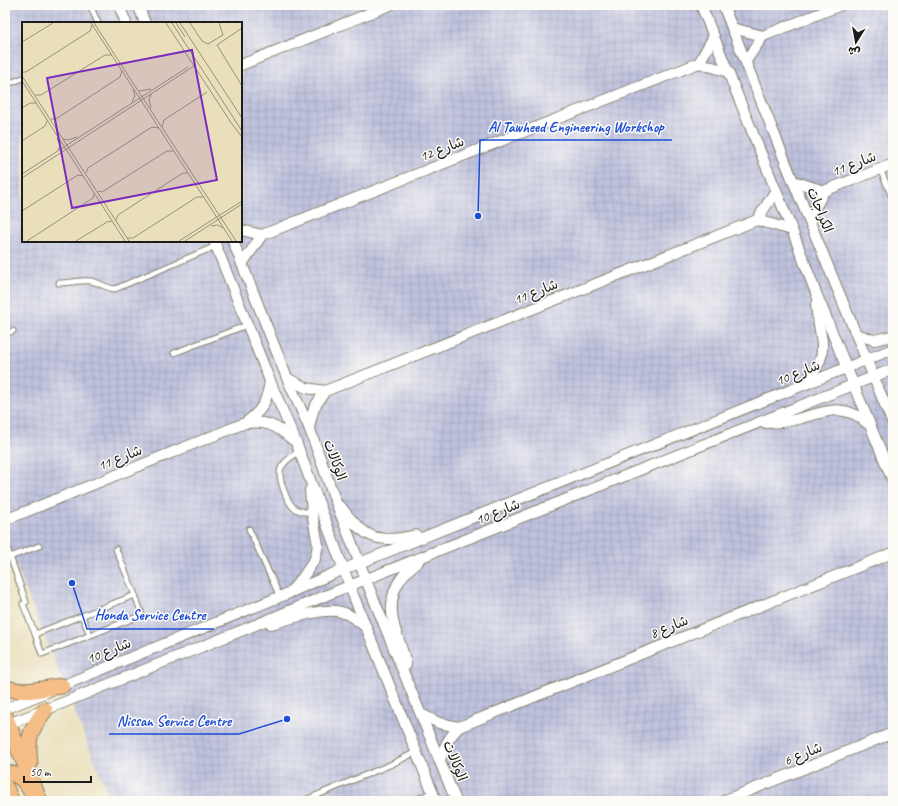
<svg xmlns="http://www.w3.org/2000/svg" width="898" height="806" font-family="Caveat,'Playpen Sans Arabic',sans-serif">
<defs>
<pattern id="industrial-grid" width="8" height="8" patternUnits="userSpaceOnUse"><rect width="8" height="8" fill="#bfc2dd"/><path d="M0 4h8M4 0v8" fill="none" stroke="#a4a6bd"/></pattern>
</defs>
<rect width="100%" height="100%" fill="#fdfcf7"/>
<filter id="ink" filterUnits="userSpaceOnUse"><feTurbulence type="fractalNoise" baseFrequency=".025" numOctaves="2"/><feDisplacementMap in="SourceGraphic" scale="8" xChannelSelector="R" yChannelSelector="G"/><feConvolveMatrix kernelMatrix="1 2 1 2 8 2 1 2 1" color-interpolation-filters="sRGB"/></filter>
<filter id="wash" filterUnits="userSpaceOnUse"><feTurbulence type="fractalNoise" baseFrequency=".012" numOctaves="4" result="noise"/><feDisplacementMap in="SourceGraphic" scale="16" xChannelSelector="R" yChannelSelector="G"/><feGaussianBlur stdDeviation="0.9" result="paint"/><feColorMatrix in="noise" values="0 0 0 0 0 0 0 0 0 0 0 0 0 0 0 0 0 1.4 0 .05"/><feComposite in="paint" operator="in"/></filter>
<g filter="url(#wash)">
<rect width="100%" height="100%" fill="#e9dfba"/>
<path fill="url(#industrial-grid)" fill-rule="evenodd" d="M5,5h888v796h-782l-106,-262zM23,23h218v218h-218z"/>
</g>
<g filter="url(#ink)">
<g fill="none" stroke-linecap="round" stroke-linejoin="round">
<defs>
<g id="service">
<path d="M90,5l8,18"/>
<path d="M5,85l18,-7"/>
<path d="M880,169l12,28"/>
<path d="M59,283c10,0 22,-3 32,-2 9,2 15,7 24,8l101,-43"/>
<path d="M5,334l8,-3"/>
<path d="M174,353l73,-28"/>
<path d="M299,451c-6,5 -15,10 -18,17 -4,9 6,34 13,40 5,4 12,4 18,5"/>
<path d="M5,506l6,12"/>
<path d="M249,529l31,68"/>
<path d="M5,542l21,60"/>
<path d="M116,549l19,46"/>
<path d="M10,557l29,-11"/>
<path d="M23,604l12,30 100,-39 7,20 -100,39 -7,-20"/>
<path d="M82,616l8,19"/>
<path d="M303,801l89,-37 24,-12"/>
<path d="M413,801l20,-9"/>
</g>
<g id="minor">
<path d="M119,5l7,18"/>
<path d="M138,5l7,18"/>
<path d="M701,5l91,225 24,63 77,188"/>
<path d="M723,5l70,176 100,243"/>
<path d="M732,28l31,8"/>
<path d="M746,61l17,-25 78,-31"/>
<path d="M699,63l15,-27"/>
<path d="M241,65l149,-60"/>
<path d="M793,181l31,10 69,-27"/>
<path d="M757,220l35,10"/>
<path d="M809,220l15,-29"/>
<path d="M241,230l21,5 437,-172 30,9"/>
<path d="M214,241l56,140 26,61 58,155 82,204"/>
<path d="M233,241l54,137 22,49 25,70 36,93 86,211"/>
<path d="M242,264l20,-29"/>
<path d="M856,334l18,6 19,-4"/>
<path d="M287,378l19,10 19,3 432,-171 19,-30"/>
<path d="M803,384c31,-30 16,-44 13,-79"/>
<path d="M247,423c21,-2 30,3 46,17"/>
<path d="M766,423c9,0 19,-1 28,-3 28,-7 49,-20 74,4"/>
<path d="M309,427l5,-19 11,-17"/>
<path d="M341,507c24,32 36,37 75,28"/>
<path d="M5,520l240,-97c17,-12 22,-21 25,-42"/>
<path d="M291,591l12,-14 12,-18 3,-14 -6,-32 -2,-23"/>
<path d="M271,624c19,-5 52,-17 70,-12 10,2 18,10 26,16"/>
<path d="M406,665c-2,-12 -7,-24 -11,-36 -8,-28 -2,-49 23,-67"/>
<path d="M5,709l284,-116 43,-19 561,-225"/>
<path d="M421,714l18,9 20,4"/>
<path d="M5,725l40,-15 203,-82 91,-38 554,-221"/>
<path d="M440,761c3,-14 9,-24 19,-34l431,-173h3"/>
<path d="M723,801l170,-68"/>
</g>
<g id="primary">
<path d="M5,687c18,8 38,1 57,-1"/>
<path d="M5,716l35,85"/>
<path d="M30,764c-3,-26 -1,-32 15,-54"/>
<path d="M5,773c12,-1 21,9 26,19"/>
</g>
<path id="trunk" d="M5,787l6,14"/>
</defs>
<use href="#service" stroke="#827e6b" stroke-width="7"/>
<use href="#minor" stroke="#827e6b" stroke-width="12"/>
<use href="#primary" stroke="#827e6b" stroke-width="17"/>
<use href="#trunk" stroke="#827e6b" stroke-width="18"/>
<use href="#service" stroke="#fff" stroke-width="5"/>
<use href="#minor" stroke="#fff" stroke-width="10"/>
<use href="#primary" stroke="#f5be86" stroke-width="15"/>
<use href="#trunk" stroke="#f5be86" stroke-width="16"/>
</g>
</g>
<g text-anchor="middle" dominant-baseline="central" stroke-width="3" stroke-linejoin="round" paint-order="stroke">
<g font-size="14" fill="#1c1c1c" stroke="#fdfcf7">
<text transform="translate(442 149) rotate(-21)">شارع 12</text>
<text transform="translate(854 164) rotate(-21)">شارع 11</text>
<text transform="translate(820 210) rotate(68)">الكراجات</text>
<text transform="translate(536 292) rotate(-22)">شارع 11</text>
<text transform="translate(798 373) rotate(-22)">شارع 10</text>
<text transform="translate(120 458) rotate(-22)">شارع 11</text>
<text transform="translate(335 460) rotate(70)">الوكالات</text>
<text transform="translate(498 512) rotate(-22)">شارع 10</text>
<text transform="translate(669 627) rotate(-22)">شارع 8</text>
<text transform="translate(109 651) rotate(-22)">شارع 10</text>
<text transform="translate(803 754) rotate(-22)">شارع 6</text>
<text transform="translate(455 761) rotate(68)">الوكالات</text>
</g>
</g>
<g transform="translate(22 22)">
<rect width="220" height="220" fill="#e9dfba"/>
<path fill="none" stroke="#97917b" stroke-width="1" d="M69,1l141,218M72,1l142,218M144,1l64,98M150,1l70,108M154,1l9,14M158,1l62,95M168,1l12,18 6,3 15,-9 -4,-12M0,20l31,-19M195,23l25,41M195,23l25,-17M0,50h4l64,-41 2,-6M0,54l107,165M0,59l103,160M117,69l12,-2M13,73h6l64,-40h7M110,80l3,-6 -2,-6M0,86l8,-5h6M129,86l-2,-8 2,-6M29,97h5l64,-42 2,-6M207,98l13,17M140,105l2,-7 43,-28M35,116l3,8 -2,4M41,117l5,1 9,-3M0,119l23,-15 2,-5M64,151l2,-5 64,-41 7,1M0,152l166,-107M0,156l172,-112M76,169l4,1 65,-41h6M0,189l56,-36 5,1M94,198l2,-5 65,-42h4M189,204l7,-1 5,3M105,216h6l64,-41h6M5,219l66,-43 1,-4M54,219l31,-19 5,-1M157,219l63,-40M163,219l57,-37"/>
<path fill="#7b2cbf" fill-opacity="0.15" stroke="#7b2cbf" stroke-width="2" d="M170,28l25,130 -145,28 -25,-130z"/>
<rect width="220" height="220" fill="none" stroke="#1c1c1c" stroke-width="2"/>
</g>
<path fill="none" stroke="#1d4ed8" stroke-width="1.5" d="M478 216L480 140H672M72 583L87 629H214M287 719L239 734H109"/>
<g fill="#1d4ed8" stroke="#fdfcf7" stroke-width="1.5">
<circle cx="478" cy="216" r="4"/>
<circle cx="72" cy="583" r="4"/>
<circle cx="287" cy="719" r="4"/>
</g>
<g font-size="15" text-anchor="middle" font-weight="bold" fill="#1d4ed8" stroke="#fdfcf7" stroke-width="3" stroke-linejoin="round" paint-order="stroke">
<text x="576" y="132">Al Tawheed Engineering Workshop</text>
<text x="150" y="620">Honda Service Centre</text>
<text x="174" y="726">Nissan Service Centre</text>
</g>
<rect width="898" height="806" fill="none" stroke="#fdfcf7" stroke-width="20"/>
<g transform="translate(856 42) rotate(191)" stroke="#fdfcf7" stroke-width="3" paint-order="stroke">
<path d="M0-3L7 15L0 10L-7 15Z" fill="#1c1c1c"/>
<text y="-6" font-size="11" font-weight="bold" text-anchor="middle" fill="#1c1c1c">ش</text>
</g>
<path d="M24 776v6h67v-6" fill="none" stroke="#1c1c1c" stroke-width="2"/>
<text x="30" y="776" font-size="12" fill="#1c1c1c" stroke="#fdfcf7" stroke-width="3" paint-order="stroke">50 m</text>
</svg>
